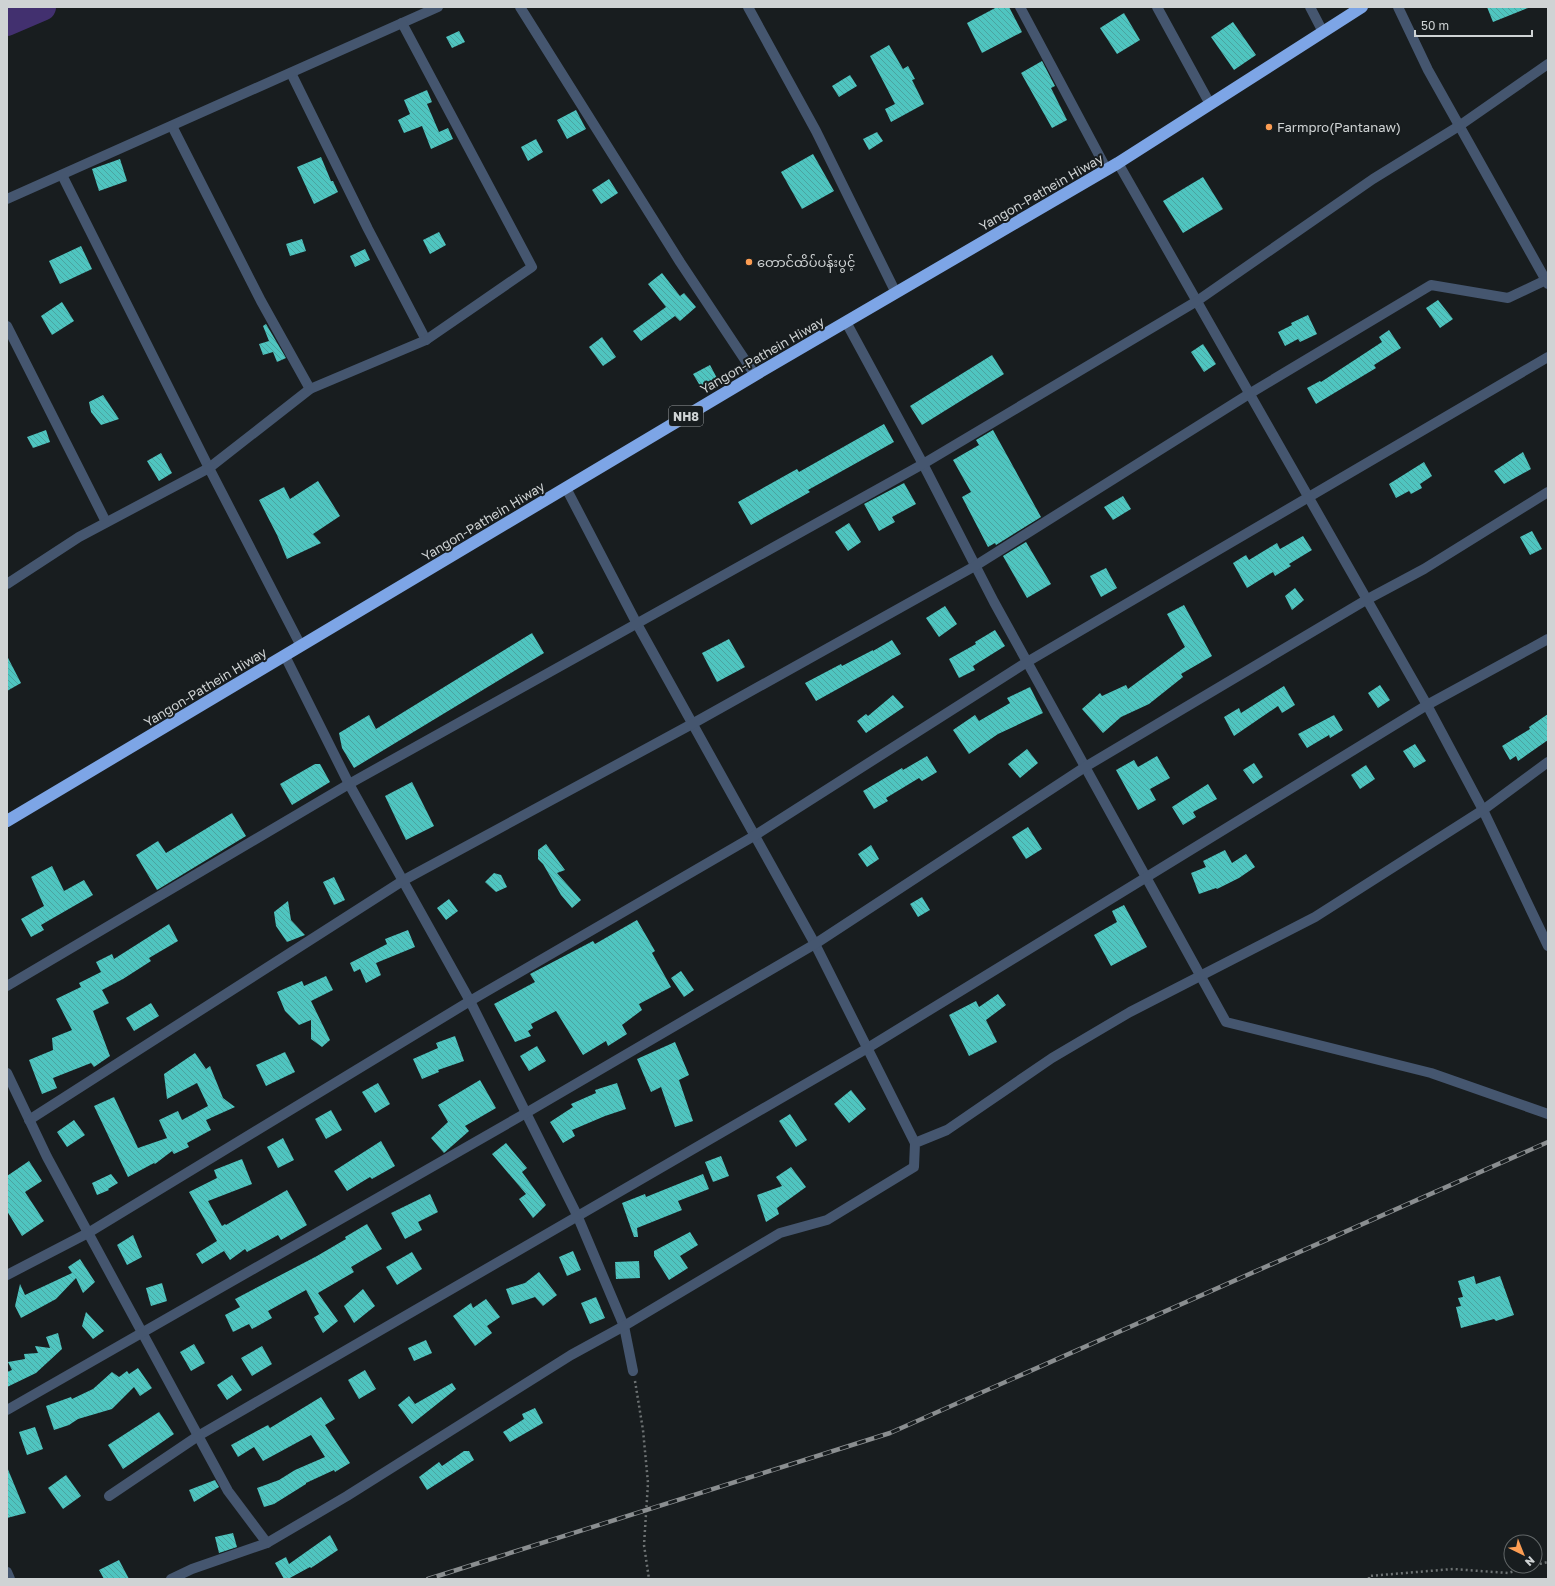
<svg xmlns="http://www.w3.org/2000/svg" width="1555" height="1586" font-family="'Golos Text','Noto Sans Myanmar',sans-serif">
<defs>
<pattern id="building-back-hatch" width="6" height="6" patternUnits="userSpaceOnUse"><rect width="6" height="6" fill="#4fc5c0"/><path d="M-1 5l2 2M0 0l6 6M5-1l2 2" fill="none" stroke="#4ba4a0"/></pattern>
</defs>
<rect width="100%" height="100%" fill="#181d1f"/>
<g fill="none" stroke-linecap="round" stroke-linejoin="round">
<path stroke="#42306f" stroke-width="28" d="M7,22l35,-15"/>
</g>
<g fill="url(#building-back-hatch)">
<path d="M997,7h12l13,25 -40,21 -15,-30z"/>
<path d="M1487,7h41v1l-35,14z"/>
<path d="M1124,13l16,27 -23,14 -17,-26z"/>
<path d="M1233,22l23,33 -22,15 -23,-33z"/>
<path d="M459,31l6,11 -13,6 -6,-11z"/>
<path d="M889,45l14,24 5,-3 7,13 -3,1 12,24 -33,18 -6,-13 10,-5 -25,-48z"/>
<path d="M1042,61l13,25 -4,2 16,32 -15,8 -31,-55z"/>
<path d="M850,75l7,11 -18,11 -7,-11z"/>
<path d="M427,90l5,12 -5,2 12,28 9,-4 5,11 -22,10 -9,-23 -18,7 -6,-13 12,-6 -6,-14z"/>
<path d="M576,110l10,19 -19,10 -10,-19z"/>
<path d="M877,132l6,9 -14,9 -6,-11z"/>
<path d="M536,139l7,13 -15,9 -7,-14z"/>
<path d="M813,154l21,37 -32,18 -21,-37z"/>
<path d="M321,157l10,24h2l5,11 -24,12 -17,-37z"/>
<path d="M120,159l7,22 -28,10 -7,-22z"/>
<path d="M1203,177l20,32 -40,24 -20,-32z"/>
<path d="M609,179l9,14 -17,11 -9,-14z"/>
<path d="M439,232l7,13 -16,9 -7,-14z"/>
<path d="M302,239l4,12 -16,5 -4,-12z"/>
<path d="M81,246l11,23 -32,15 -11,-23z"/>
<path d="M365,249l5,11 -15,7 -5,-11z"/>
<path d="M662,273l18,23 4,-3 12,14 -16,14 -5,-5 -34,25 -8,-10 33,-24 -18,-23z"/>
<path d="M1438,300l15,19 -13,9 -14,-20z"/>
<path d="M62,302l12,19 -22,14 -11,-19z"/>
<path d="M1308,315l9,19 -17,8 -2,-3 -13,7 -7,-14 14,-7 -1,-2z"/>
<path d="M266,324l20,34 -9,4 -4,-10 -10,3 -4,-11 10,-3 -6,-15z"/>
<path d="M1389,330l12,18 -27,17 2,3 -60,36 -9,-16 13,-7 1,1 61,-40 -3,-5z"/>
<path d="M602,337l14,20 -13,9 -14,-19z"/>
<path d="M1203,344l13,20 -12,8 -13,-20z"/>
<path d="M992,355l12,19 -82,51 -12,-19z"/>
<path d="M710,365l8,15 -16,9 -9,-15z"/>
<path d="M103,395l16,24 -18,6 -10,-13 -2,-10z"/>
<path d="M884,424l10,18 -86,48 2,2 -59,33 -13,-23 59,-33 2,3z"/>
<path d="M46,430l4,12 -17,6 -6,-11z"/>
<path d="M993,430l48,87 -45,28 -1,-2 -7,4 -26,-50 9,-5 -18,-32 26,-15 -3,-5z"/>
<path d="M1523,452l8,17 -27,15 -10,-13z"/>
<path d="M161,453l11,20 -13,8 -12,-20z"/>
<path d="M1424,462l8,14 -12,8 2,4 -11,6 -2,-3 -13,7 -7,-14z"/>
<path d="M318,481l22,35 -27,18 8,9 -34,16 -10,-24 -18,-35 25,-13 6,12z"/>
<path d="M904,483l12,21 -24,13 3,5 -16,9 -15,-27z"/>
<path d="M1123,496l8,13 -18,11 -9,-13z"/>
<path d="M849,523l12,19 -13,9 -13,-19z"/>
<path d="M1532,531l10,18 -12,6 -10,-18z"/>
<path d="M1303,536l9,14 -23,14 2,2 -16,10 -2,-4 -26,16 -14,-25 13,-8 3,5 28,-17 3,6z"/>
<path d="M1026,542l25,42 -24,14 -24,-42z"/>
<path d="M1106,568l11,20 -16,9 -11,-21z"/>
<path d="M1295,588l9,12 -12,10 -7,-14z"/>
<path d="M1184,605l28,51 -31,18 2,3 -34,27 -28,13 -18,16 -21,-24 18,-16 2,3 24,-11 2,4 57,-42 -18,-33z"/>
<path d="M945,606l12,18 -18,13 -13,-19z"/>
<path d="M995,630l10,16 -32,20 2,4 -16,8 -10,-19 27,-15 -1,-2z"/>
<path d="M532,633l12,20 -190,115 -12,-20 -3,-15 30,-18 7,14z"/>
<path d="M729,639l16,28 -28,15 -15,-29z"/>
<path d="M892,640l9,14 -85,47 -11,-18 36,-19 1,2 31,-16v1z"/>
<path d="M7,656l14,27 -14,8z"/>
<path d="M1380,685l10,15 -12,8 -10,-15z"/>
<path d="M1284,686l11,19 -13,8 -4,-7 -44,30 -10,-19 15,-9 2,5z"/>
<path d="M1030,687l13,26 -45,21 -29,20 -16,-24 22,-15 4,6 31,-18 -3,-5z"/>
<path d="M893,695l11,12 -38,26 -9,-12 9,-7 2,2z"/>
<path d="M1548,714v26l-30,21 -2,-5 -6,4 -8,-14 28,-17 -1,-2z"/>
<path d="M1334,715l9,15 -13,8 -1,-3 -22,13 -9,-14z"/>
<path d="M1415,744l11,17 -12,7 -11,-17z"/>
<path d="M1027,749l11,14 -18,15 -12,-14z"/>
<path d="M927,756l10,16 -15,9 -3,-3 -33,20 2,3 -14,8 -11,-18 39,-23 1,2z"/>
<path d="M1157,756l13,22 -20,11 6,11 -18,10 -22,-40 18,-10 4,7z"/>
<path d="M1254,763l9,14 -10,7 -10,-14z"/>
<path d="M315,764h5l10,18 -38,23 -12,-21z"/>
<path d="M1366,765l9,14 -15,10 -9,-14z"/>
<path d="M412,782l22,44 -28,14 -21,-44z"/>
<path d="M1208,784l9,15 -24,13 3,5 -13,8 -11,-18z"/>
<path d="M232,813l14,23 -89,54 -21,-35 22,-14 8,12z"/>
<path d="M1028,827l14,22 -16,10 -14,-22z"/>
<path d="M546,844l19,26 -8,3 24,27 -9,8 -11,-13 -18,-31 -5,-5v-9z"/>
<path d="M871,845l8,14 -12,8 -9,-13z"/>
<path d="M1225,850l7,13 14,-9 9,13 -16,11 -22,11 -1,-1 -17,6 -8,-21 15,-6 -3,-6z"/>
<path d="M52,866l12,25 20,-11 9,15 -52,30 3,5 -13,7 -10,-18 23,-13 -13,-29z"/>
<path d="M494,873l7,2 6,12 -11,5 -11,-10z"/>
<path d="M334,877l11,23 -11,5 -11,-23z"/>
<path d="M922,897l8,13 -12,7 -8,-13z"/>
<path d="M449,899l9,12 -12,9 -9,-12z"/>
<path d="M288,901l3,19 14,15 -18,7 -11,-16 -2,-14z"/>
<path d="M1124,905l23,42 -36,19 -17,-31 23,-13 -5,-11z"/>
<path d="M637,920l18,31 -3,2 19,34 -32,17 3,6 -20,15 5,9 -19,12 -2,-5 -23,14 -27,-44 -25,13 2,4 -5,3 3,5 -16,6 -21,-38 41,-22 -5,-8 63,-33 2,3z"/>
<path d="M169,924l9,17 -29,17 2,3 -28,18 -21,11 7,13 -16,8 17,45 -16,11 -3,-4 -38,15 4,10 -15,6 -13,-34 24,-10 -1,-12 20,-8 -16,-31 25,-12 -2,-4 22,-11 -5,-10 16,-8 2,5z"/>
<path d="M408,930l7,17 -39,16 5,12 -15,8 -6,-14 -6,3 -4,-9 37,-19 -2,-5z"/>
<path d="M681,971l13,19 -10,7 -13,-19z"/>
<path d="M326,976l7,14 -22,11 19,39 -8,7 -11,-8v-19l-12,5 -14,-14 -8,-19 25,-11 2,5z"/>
<path d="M998,994l8,11 -20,15 11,22 -28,14 -20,-41 27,-14 3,6z"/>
<path d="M151,1003l8,13 -25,15 -8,-13z"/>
<path d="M455,1036l9,25 -26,9 1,2 -17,7 -9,-20 25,-11 -2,-5z"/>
<path d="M675,1042l14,33 -10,5 14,41 -18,6 -14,-40 -10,5 -14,-33z"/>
<path d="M537,1046l9,15 -17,10 -9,-15z"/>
<path d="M285,1052l10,20 -29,14 -10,-21z"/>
<path d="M195,1053l11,16 4,-3 13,32 12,9 -29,13 5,10 -24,13 2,4 -15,7 -2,-3 -17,13 -1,-1 -26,14 -34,-71 20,-9 24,51 29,-10 -8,-18 19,-9 4,9 26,-14 -11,-23 -30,16 -3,-25z"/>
<path d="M480,1080l16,28 -31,18 4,5 -25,22 -13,-15 17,-16 -10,-17z"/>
<path d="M378,1083l12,21 -15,9 -13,-21z"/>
<path d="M617,1083l9,26 -21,7 -33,14 3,6 -12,7 -13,-21 23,-15 -2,-3 25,-11 -1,-3z"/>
<path d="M851,1090l15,19 -17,14 -15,-19z"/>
<path d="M331,1110l11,20 -16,9 -11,-20z"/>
<path d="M790,1114l17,26 -11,7 -17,-26z"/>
<path d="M74,1120l11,15 -18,12 -10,-15z"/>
<path d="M283,1138l11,22 -16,8 -11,-21z"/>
<path d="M381,1141l14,25 -23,13 -2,-2 -23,14 -13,-20z"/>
<path d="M506,1143l21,25 -5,4 24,33 -13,13 -14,-19 7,-5 -34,-40z"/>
<path d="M721,1156l8,20 -16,6 -8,-20z"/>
<path d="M242,1159l10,25 -44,17 14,25 3,-2 1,1 61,-35 20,35 -26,15 -3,-5 -31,17 -2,-3 -15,11 -6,-9 -22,13 -6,-10 21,-13 -28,-49 28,-14 -3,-8z"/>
<path d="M29,1161l13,20 -17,11 19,29 -22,15 -15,-25v-35z"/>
<path d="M791,1167l15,20 -29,21 2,6 -13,8 -9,-27 25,-9 -6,-9z"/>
<path d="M111,1174l7,9 -10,6 1,1 -12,5 -5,-12z"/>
<path d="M703,1174l6,15 -31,12 4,9 -45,18 1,9h-4l-12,-34 23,-9 1,3z"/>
<path d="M430,1194l8,18 -20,10 4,8 -17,9 -14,-26z"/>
<path d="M367,1224l15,25 -31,18 3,5 -36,21 20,28 -15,12 -9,-16 5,-3 -13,-24 -38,21 4,7 -20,11 -3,-5 -16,8 -8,-17 15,-8 -5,-8 82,-43 29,-17 -1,-2z"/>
<path d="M690,1232l8,13 -18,11 8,12 -19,12 -15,-24v-5z"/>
<path d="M133,1235l9,22 -15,8 -10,-20z"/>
<path d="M573,1251l8,19 -14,6 -8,-19z"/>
<path d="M412,1252l10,17 -25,16 -11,-18z"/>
<path d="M80,1259l15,23 -12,11 -7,-15 -20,21 -35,19 -6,-12 5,-22 5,11 47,-22 -4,-6z"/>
<path d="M639,1261l1,17 -24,1 -1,-17z"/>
<path d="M539,1272l18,23 -14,11 -8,-9 -23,8 -6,-16 19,-6z"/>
<path d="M1474,1276l2,8 24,-8 14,39 -18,6 -2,-2 -33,9 -5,-21 5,-1 -3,-8 5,-1 -5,-16z"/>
<path d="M162,1283l5,18 -16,5 -5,-18z"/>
<path d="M363,1289l12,17 -21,17 -10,-17z"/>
<path d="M596,1297l9,21 -15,6 -9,-21z"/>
<path d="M486,1299l14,18 -13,9 5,7 -17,13 -22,-30 18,-13 2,5z"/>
<path d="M86,1312l18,19 -11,8 -11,-13z"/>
<path d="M58,1333l4,16 -26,24 -29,14v-15l5,-2 -4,-8 17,-3 -1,-5 14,-1 -3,-7 15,2 -4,-11z"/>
<path d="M426,1340l6,13 -18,8 -6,-13z"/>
<path d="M194,1344l11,19 -14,8 -11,-19z"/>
<path d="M262,1346l10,18 -20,12 -11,-18z"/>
<path d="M138,1368l14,20 -12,8 -6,-9 -22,22 -34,10 -9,6 -15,5 -8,-24 25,-9 1,2 21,-10 19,-17 7,5 8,-6 2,3z"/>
<path d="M365,1370l11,19 -17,10 -11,-19z"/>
<path d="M232,1375l10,15 -15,10 -10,-15z"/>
<path d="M452,1383l4,6 -44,35 -14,-19 11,-9 6,8z"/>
<path d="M321,1397l14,22 -10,6 25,38 -15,9 -1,-2 -28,13v1l-32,20 -10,3 -7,-19 22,-8 16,-10 30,-13 -14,-22 -48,26 -9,-14 -16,10 -7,-12 37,-20 2,3z"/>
<path d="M535,1408l8,15 -33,19 -7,-10 21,-13 -2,-5z"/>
<path d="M159,1412l15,22 -51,35 -15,-24z"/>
<path d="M35,1427l8,22 -16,6 -8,-23z"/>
<path d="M464,1451h5l5,9 -47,30 -8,-13 20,-15 3,4z"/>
<path d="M7,1467l19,46 -19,5z"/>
<path d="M66,1475l15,21 -18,13 -15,-21z"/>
<path d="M215,1480l4,7 -25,15 -5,-12z"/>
<path d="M233,1533l4,14 -18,6 -4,-16z"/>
<path d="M330,1535l8,15 -27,18 -1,-1 -22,12h-4l-9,-16 11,-6 3,7z"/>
<path d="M119,1560l10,19h-25l-5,-9z"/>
</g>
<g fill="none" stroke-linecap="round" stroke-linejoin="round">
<g stroke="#6d7273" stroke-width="2.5" stroke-dasharray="2 3" stroke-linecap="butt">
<path d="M635,1381l8,49 5,53 -4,62 5,34"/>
<path d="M1535,1565l13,-3"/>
<path d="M1369,1579v-3l84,-7 55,4 25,-7"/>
</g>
<g stroke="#45566f" stroke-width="10">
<path d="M520,7l160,255 75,113"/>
<path d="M748,7l68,124 80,162"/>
<path d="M1020,7l87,163"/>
<path d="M1157,7l53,97"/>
<path d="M1310,7l13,25"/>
<path d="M1398,7l30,63 120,214"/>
<path d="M291,73l77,156 58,111"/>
<path d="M172,126l89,175 49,88"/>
<path d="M1118,163l309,542 56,105 65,136"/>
<path d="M62,175l147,293 92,178"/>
<path d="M7,199l431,-192"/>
<path d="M846,322l77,142 71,138 232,420 205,51 117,41"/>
<path d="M7,326l99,196"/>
<path d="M566,488l71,136 178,320 100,199"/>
<path d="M7,584l72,-47 130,-69 101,-79 116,-49 106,-73 -130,-244"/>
<path d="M285,656l64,128 121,217 107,214 47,111 9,45"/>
<path d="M7,986l342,-202 574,-320 274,-163 176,-122 86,-53 89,-62"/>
<path d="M7,1073l40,84 181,334 39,52"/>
<path d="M29,1120l375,-240 288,-156 283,-158 274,-172 182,-109 77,13 38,-18"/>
<path d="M7,1275l81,-42 382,-232 284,-165 273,-174 521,-305"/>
<path d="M7,1410l519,-297 289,-169 270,-177 281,-167 58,-31 124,-77"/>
<path d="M109,1496l89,-60 668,-387 561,-344 121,-66"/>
<path d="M7,1572l3,7"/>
<path d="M171,1579l21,-10 75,-26 80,-47 224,-141 53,-29 156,-93 47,-13 87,-53 1,-24 32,-13 105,-72 78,-46 185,-95 168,-107 65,-48"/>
</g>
<path stroke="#7da5e6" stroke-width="12" d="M7,821l748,-446 363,-212 244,-156"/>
<defs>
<path id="rail" d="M428,1579l462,-146 658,-291"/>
</defs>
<use href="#rail" stroke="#8a8e90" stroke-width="4.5"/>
<use href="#rail" stroke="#181d1f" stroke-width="3" stroke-dasharray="9" stroke-linecap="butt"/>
</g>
<g fill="#fc9d53" stroke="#181d1f" stroke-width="1.5">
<circle cx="1269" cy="127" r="4"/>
<circle cx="749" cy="262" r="4"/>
</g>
<g text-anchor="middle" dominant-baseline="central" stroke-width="4" stroke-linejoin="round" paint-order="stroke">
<rect fill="#181d1f" stroke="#989c9e" stroke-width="1" x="669" y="406" width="34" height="20" rx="3"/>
<g font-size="12" font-weight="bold" fill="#cfd3d4">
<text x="686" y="416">NH8</text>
</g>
<g font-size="13" fill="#cfd3d4" stroke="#181d1f" text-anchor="start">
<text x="1277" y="127">Farmpro(Pantanaw)</text>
<text x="757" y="262">တောင်ထိပ်ပန်းပွင့်</text>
</g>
<g font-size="13" fill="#cfd3d4" stroke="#181d1f">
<text transform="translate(1041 192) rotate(-30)">Yangon-Pathein Hiway</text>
<text transform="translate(762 355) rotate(-30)">Yangon-Pathein Hiway</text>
<text transform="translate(483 521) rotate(-31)">Yangon-Pathein Hiway</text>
<text transform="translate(205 687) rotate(-31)">Yangon-Pathein Hiway</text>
</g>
</g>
<rect width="1555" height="1586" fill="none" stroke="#cfd3d4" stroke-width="16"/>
<g transform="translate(1523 1554) rotate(137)"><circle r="19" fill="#181d1f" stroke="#616667"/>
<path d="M0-3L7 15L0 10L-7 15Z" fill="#fc9d53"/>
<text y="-6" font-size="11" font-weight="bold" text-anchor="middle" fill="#cfd3d4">N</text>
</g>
<path d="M1415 30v6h117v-6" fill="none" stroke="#cfd3d4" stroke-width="2"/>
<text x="1421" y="30" font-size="12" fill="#cfd3d4" stroke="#181d1f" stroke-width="3" paint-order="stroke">50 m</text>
</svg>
